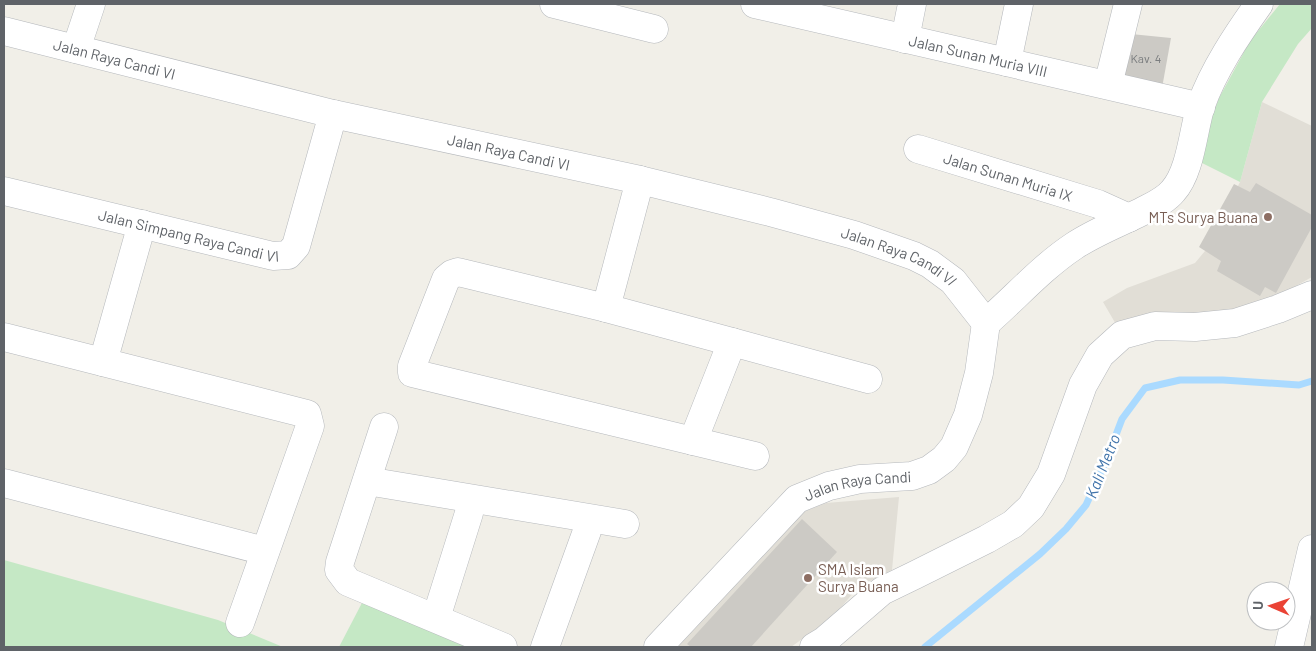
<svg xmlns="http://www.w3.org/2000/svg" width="1316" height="651" font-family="Barlow,sans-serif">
<rect width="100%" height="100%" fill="#f1efe8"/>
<g fill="#e1ded6">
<path d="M1262,102l50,24v151l-45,25 -37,10 -26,2 -42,-2 -24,5 -21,9 -14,-24 24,-14 68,-25 10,-12 35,-69z"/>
<path d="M899,497l-7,73 -34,17 -24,29 -43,31h-114l123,-134 26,-10z"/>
</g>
<g fill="#c5e8c5">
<path d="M1280,4h32v24l-14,16 -36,58 -22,80 -40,-20 10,-40 9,-24 31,-57z"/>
<path d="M4,560l214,60 65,27h-279z"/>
<path d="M364,599l114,48h-139z"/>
</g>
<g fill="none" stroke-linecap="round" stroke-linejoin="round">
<path stroke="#aadaff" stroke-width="7" d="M925,647l115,-93 26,-25 20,-24 20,-44 16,-42 23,-31 35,-8h43l76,5 13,-4"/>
</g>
<g fill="#cccac5">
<path d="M1131,34l40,4 -9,50 -42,-10z"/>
<path d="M1256,183l56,32v12l-36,66 -11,-6 -5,9 -43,-25 4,-10 -22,-14 35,-63 16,8z"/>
<path d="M802,519l35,33 -86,95h-60l-4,-3z"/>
</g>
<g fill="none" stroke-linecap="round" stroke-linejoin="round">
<defs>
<g id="minor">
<path d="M554,4l100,25"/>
<path id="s1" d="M755,4l446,103"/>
<path id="s2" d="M4,31l329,83 307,66 130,32 84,23 60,21 16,8 23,17 33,42"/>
<path d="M905,39l7,-35"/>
<path d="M76,49l15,-45"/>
<path d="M1007,62l12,-58"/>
<path d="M1108,85l20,-81"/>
<path id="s3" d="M918,149l180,55 31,14"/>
<path d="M640,180l-34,128 -148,-36 -6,2 -6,5 -34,87v7l343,83"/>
<path id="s4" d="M4,191l269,65 15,-1 8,-9 37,-132"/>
<path d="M606,308l126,34 -39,99"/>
<path d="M986,323c29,-25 55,-55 88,-77 21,-14 45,-23 67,-34 11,-6 24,-11 32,-21 18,-20 20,-61 28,-86 13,-36 36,-70 58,-101"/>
<path d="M4,337l303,77 3,12 -70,197"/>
<path d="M732,342l136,37"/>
<path d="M103,362l39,-138"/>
<path d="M384,427l-44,135 -1,8 9,12 155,65"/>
<path d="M367,481l258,43"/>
<path d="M4,483l261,68"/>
<path d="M436,618l33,-105"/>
<path d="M545,647l42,-116"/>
<path id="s5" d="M658,647l139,-148 32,-13 31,-7 52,-3 17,-6 15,-11 10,-12 14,-32 11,-42 7,-50"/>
<path d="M814,647l10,-6 58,-50 33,-16 72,-36 26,-15 18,-17 20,-33 32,-89 17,-30 22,-20 33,-9 40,1 40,-4 43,-14 34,-14"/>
<path d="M1289,647l23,-98"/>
</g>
</defs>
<use href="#minor" stroke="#b5b8bc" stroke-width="29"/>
<use href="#minor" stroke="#fff" stroke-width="28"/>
</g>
<g fill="#8d6e63" stroke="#fff" stroke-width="2">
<circle cx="1268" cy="217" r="5"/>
<circle cx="808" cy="578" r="5"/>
</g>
<g text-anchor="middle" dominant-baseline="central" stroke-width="5" stroke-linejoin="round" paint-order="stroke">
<g font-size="12" fill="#7a7d7f">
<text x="1146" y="58">Kav. 4</text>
</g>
<g font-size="15" fill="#5f6368" stroke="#fff">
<text stroke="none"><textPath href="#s1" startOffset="229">Jalan Sunan Muria VIII</textPath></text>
<text stroke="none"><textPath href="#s2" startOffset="114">Jalan Raya Candi VI</textPath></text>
<text stroke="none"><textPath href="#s2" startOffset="519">Jalan Raya Candi VI</textPath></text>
<text stroke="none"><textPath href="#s3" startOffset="94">Jalan Sunan Muria IX</textPath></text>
<text stroke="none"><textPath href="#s4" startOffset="190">Jalan Simpang Raya Candi VI</textPath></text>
<text stroke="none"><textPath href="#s2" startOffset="924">Jalan Raya Candi VI</textPath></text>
<text stroke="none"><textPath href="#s5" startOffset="266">Jalan Raya Candi</textPath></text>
</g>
<g font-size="15" fill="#785e54" stroke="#fff" text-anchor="end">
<text x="1258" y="217">MTs Surya Buana</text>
<text x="818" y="569" text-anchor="start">SMA Islam<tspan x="818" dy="17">Surya Buana</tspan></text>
</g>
<g font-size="16" font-style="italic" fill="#4174aa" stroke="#fff">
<text transform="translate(1102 466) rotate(-68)">Kali Metro</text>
</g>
</g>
<rect width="1316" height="651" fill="none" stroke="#5f6368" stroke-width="10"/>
<g transform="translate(1271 606) rotate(272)"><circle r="24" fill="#ffffff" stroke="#bfc1c3"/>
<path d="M0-4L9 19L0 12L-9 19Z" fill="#ea4335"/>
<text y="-8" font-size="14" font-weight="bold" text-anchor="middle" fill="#5f6368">U</text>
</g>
</svg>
